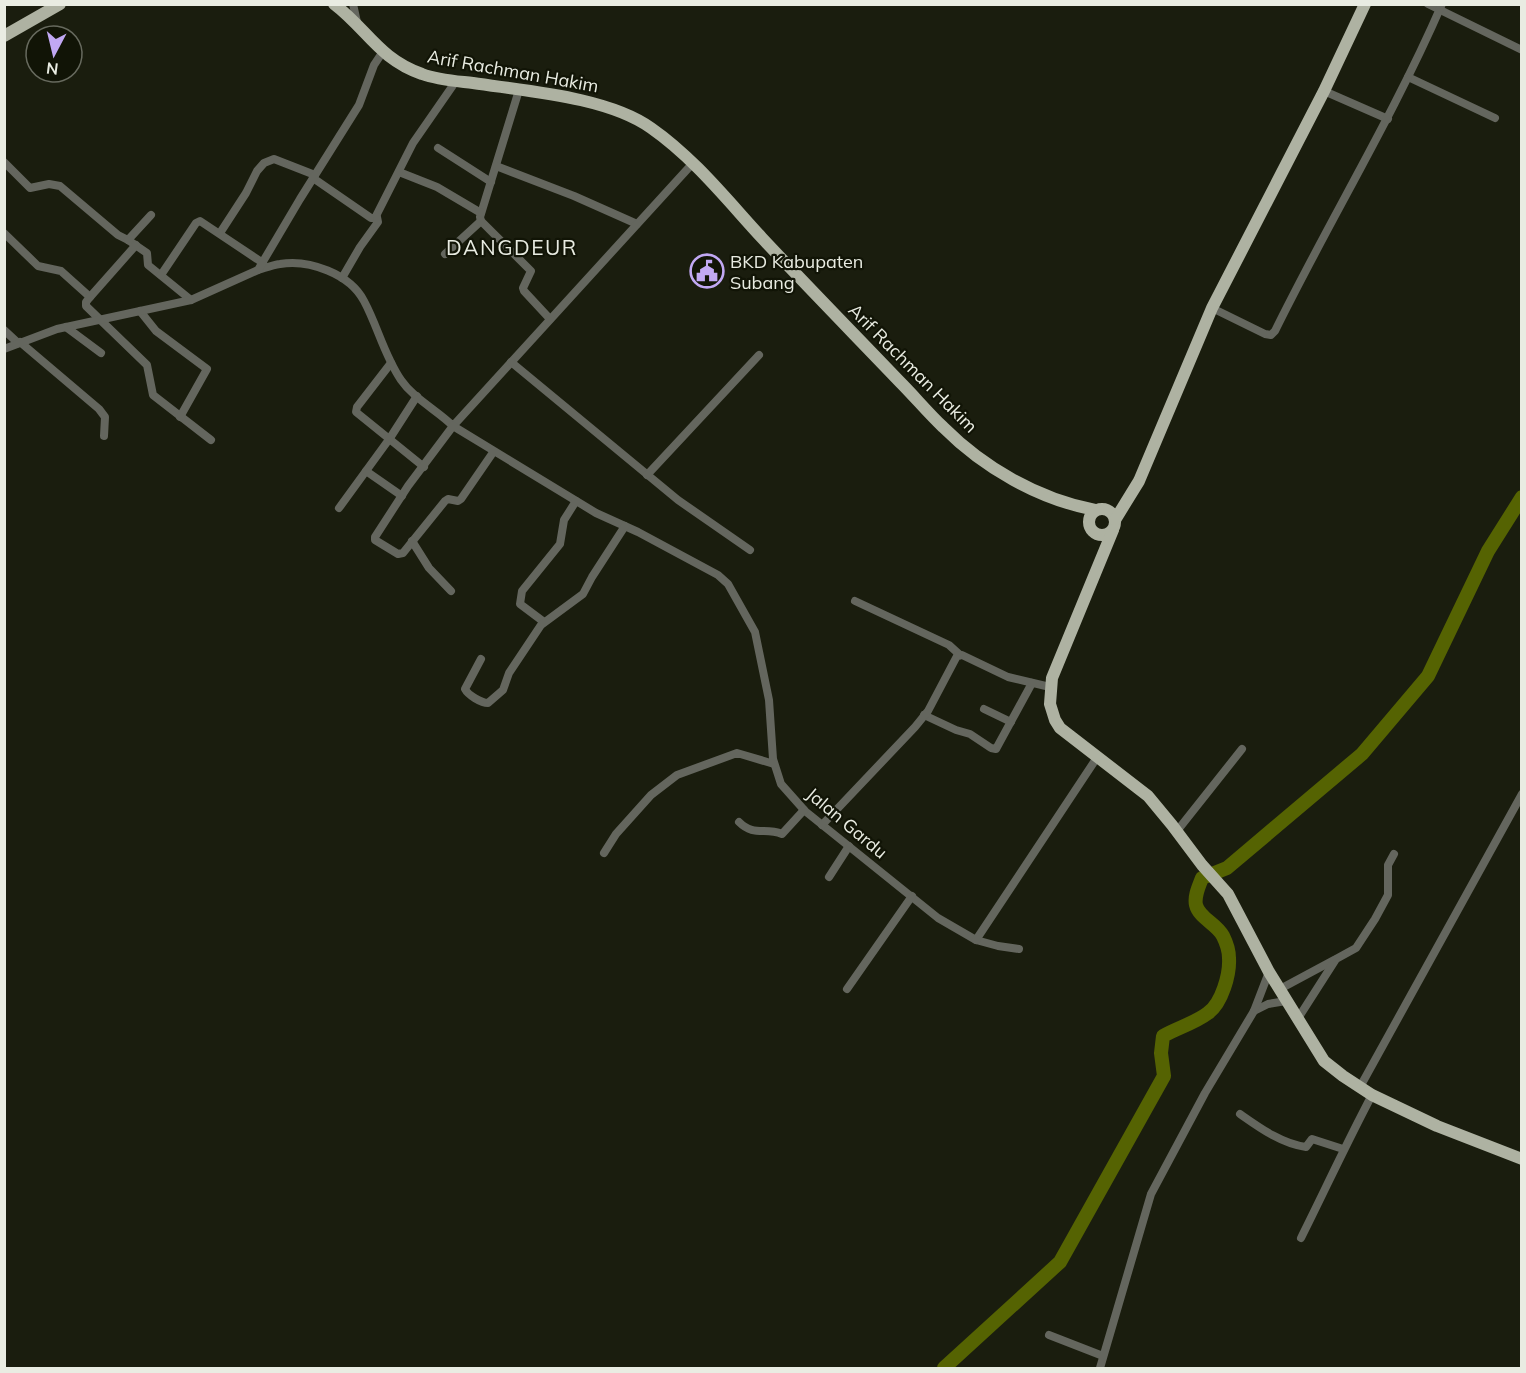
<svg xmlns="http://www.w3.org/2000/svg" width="1526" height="1373" font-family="Mulish,sans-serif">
<rect width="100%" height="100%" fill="#1a1d0e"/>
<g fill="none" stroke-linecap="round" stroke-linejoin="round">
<path stroke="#556302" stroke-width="14" d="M944,1368l116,-106 104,-186 -3,-23 2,-17c14,-8 32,-13 45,-23 14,-10 22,-39 21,-55 0,-7 -3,-16 -6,-22 -6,-12 -24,-18 -27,-31 -2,-9 3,-19 6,-27l25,-10 135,-114 66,-78 60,-125 34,-54"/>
<g stroke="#64665e" stroke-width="8">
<path d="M353,4l4,18"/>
<path d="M1428,4l94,46"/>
<path d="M1408,77l87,41"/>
<path d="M519,90l-39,127 1,4 50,50 -8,17 1,3 26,28"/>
<path d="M1324,91l64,28"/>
<path d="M438,148l53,34"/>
<path d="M4,162l26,26 19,-4 11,2 58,49 10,5 19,13 1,12 43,35"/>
<path d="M496,166l78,30 63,28"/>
<path d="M399,172l38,15 44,26"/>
<path d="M313,178l58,40h4l38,-75 43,-62"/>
<path d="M4,233l34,33 23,5 29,26"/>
<path d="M220,233l26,-40 11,-22 7,-8 10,-4 41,16"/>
<path d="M128,240l23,-25"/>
<path d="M136,245l-46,52 -4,5v4l61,59 6,30 58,45"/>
<path d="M445,254l36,-33"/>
<path d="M258,270c7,-2 14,-5 22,-6 29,-5 70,10 84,37 14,26 20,54 37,79 13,19 36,30 52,46l240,-263"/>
<path d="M161,275l35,-52 4,-2 63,42"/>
<path d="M342,278l18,-31 18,-25 -1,-5"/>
<path d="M1212,308l53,26 6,1 4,-4c54,-110 118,-214 167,-327"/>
<path d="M140,311l16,20 51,38 -27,48"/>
<path d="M66,327l35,26"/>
<path d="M4,330l14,13"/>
<path d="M20,342l79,67 6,8 -1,19"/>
<path d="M4,349l53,-20 134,-29 67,-30 42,-71 59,-94 15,-40 8,-12"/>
<path d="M511,362l167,138 72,50"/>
<path d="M391,363l-34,44 -1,5 68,55"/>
<path d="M494,451l-33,48 -3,2 -10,-2 -3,2 -42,52 -5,1 -23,-14v-3l33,-51 45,-60 143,87 42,19 80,43 10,9 27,48 14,68 4,59 8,25 24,27 133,107 38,22 22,6 21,3"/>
<path d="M366,471l36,25"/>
<path d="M647,475l112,-120"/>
<path d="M339,508l51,-70 27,-42"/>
<path d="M412,541l17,27 22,23"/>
<path d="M855,601l94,44 11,10"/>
<path d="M544,622l-24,-18 2,-13 38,-47 4,-24 12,-19"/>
<path d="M481,659l-16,30c3,6 16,14 23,14l15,-13 6,-17 32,-48 42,-31 9,-17 33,-51"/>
<path d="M984,709l27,13"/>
<path d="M924,715l32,15 14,4 21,14 5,1 36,-66"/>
<path d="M739,822c15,15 26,5 43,12l22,-24"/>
<path d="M822,825l93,-98 13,-16 29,-55 5,-1 46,22 42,10"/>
<path d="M1177,831l65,-82"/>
<path d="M604,853l12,-19 35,-39 26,-20 60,-22 37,11"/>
<path d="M829,877l20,-31"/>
<path d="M976,940l122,-184"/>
<path d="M847,989l65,-93"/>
<path d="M1280,989l54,-29"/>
<path d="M1254,1011l14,-7 18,-3"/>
<path d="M1297,1020l39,-61 20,-11 19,-29 13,-24v-30l6,-11"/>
<path d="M1360,1087l162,-293"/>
<path d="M1240,1114c20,14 42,30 66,33l6,-8 31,10"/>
<path d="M1301,1238c24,-48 46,-96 71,-143"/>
<path d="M1049,1335l54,21"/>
<path d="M1100,1368l51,-174 54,-101 49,-82 15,-39"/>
</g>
<g stroke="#aeb2a2" stroke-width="12">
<path d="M334,4c33,25 45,55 88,70 16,6 34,7 51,9 53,8 135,14 178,45 43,30 76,72 111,110 46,49 92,96 138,144 15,15 28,31 43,45 41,41 95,72 152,83"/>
<path d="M4,36l56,-32"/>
<circle cx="1102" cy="522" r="13"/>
<path d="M1115,520l24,-39 73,-173 112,-217 41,-87"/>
<path d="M1113,530l-61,148 -2,26 5,16 5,8 88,68 24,29 30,40 26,29 41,78 55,89 19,15 29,19 65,31 85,33"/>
</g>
</g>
<defs>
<symbol id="civic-ring" viewBox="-11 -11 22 22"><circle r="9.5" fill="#111406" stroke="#c1a8f3" stroke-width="1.5"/><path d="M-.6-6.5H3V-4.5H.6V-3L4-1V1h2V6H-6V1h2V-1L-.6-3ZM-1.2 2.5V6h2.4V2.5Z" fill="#c1a8f3"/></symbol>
</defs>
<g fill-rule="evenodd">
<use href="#civic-ring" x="688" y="252" width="38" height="38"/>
</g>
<g text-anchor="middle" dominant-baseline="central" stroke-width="4.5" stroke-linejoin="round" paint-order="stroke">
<g font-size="18" fill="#e9ece2" stroke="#111406">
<text transform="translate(513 71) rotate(10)">Arif Rachman Hakim</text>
<text transform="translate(913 368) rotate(45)">Arif Rachman Hakim</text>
<text transform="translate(847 823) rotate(40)">Jalan Gardu</text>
</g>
<g font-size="18" fill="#e9ece2" stroke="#111406" text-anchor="start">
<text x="730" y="261">BKD Kabupaten<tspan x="730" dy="21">Subang</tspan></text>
</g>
<g font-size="21" letter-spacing="1.5" fill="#e9ece2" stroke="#111406">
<text x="512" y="247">DANGDEUR</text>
</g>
</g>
<rect width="1526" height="1373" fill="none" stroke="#e9ece2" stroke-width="12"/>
<g transform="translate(54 54) rotate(187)"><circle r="28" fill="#111406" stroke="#676a5e" stroke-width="1.5"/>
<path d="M0-4.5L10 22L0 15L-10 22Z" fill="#c1a8f3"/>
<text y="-9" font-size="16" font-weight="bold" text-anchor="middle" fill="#e9ece2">N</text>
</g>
</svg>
